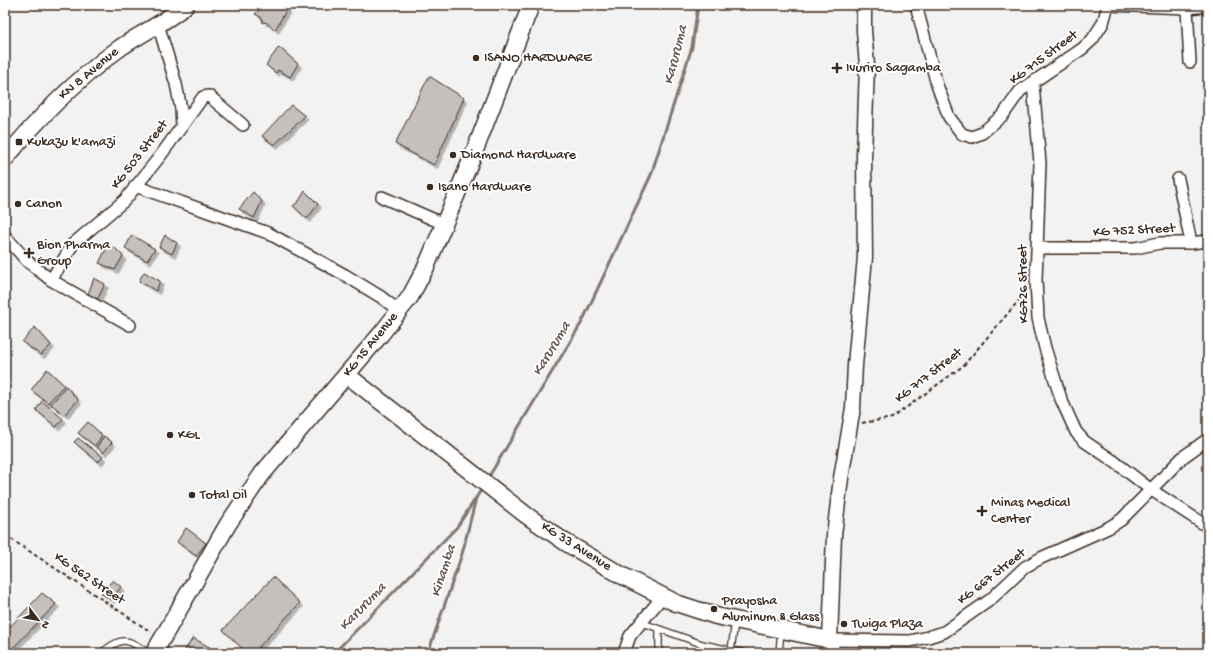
<svg xmlns="http://www.w3.org/2000/svg" width="1213" height="658" font-family="'Gochi Hand',sans-serif">
<defs>
<filter id="shadow"><feDropShadow dx="3.5" dy="3.5" stdDeviation="0" flood-color="#0004"/></filter>
</defs>
<rect width="100%" height="100%" fill="#f3f2f2"/>
<filter id="ink" filterUnits="userSpaceOnUse"><feTurbulence type="fractalNoise" baseFrequency=".025" numOctaves="2"/><feDisplacementMap in="SourceGraphic" scale="8" xChannelSelector="R" yChannelSelector="G"/><feConvolveMatrix kernelMatrix="1 2 1 2 8 2 1 2 1" color-interpolation-filters="sRGB"/></filter>
<g filter="url(#ink)">
<g fill="none" stroke-linecap="round" stroke-linejoin="round">
<g stroke="#827770" stroke-width="3">
<path d="M488,478l94,-156 69,-147 41,-128 6,-42"/>
<path d="M334,653l123,-126 26,-40"/>
<path d="M428,653l34,-99 14,-56"/>
</g>
</g>
<g fill="#c6c0bd" stroke="#3b2a1e" filter="url(#shadow)">
<path d="M260,5h27l1,2 -13,23 -9,-8 -3,1 -1,-5 -7,-4 6,-6z"/>
<path d="M279,47l19,17 -8,13 -12,-7 -2,3 -10,-8z"/>
<path d="M429,76l35,22 -30,67 -39,-21z"/>
<path d="M291,105l14,11 -31,29 -12,-9z"/>
<path d="M305,191l13,13 -11,15 -14,-13 6,-5z"/>
<path d="M253,192l9,9 -8,17 -15,-9z"/>
<path d="M132,235l23,14 -8,12 -22,-13z"/>
<path d="M165,235l12,8 -5,11 -13,-7z"/>
<path d="M107,247h7l9,9 -8,14 -16,-7z"/>
<path d="M144,272l16,9 -4,10 -17,-10z"/>
<path d="M94,278l11,6 -8,16 -9,-6z"/>
<path d="M35,327l16,18 -10,10 -19,-13z"/>
<path d="M47,369l17,16 -16,18 -17,-13z"/>
<path d="M66,386l12,14 -14,15 -13,-11z"/>
<path d="M42,401l21,18 -7,8 -20,-17z"/>
<path d="M88,422l14,13 -7,11 -17,-13z"/>
<path d="M104,436l8,6 -9,11 -6,-6z"/>
<path d="M78,438l25,19 -5,5 -24,-20z"/>
<path d="M186,528l20,15 -10,13 -19,-14z"/>
<path d="M273,577l27,26 -47,50h-6l-24,-23z"/>
<path d="M113,580l8,7 -10,13 -10,-7z"/>
<path d="M42,593l14,11 -48,49h-3v-21z"/>
<path d="M193,638l27,15h-37z"/>
</g>
<g fill="none" stroke-linecap="round" stroke-linejoin="round">
<defs>
<g id="service">
<path d="M640,622l62,22 43,9"/>
<path d="M659,630v23"/>
<path d="M731,651l4,-30"/>
<path d="M101,653c21,-16 25,-16 47,0"/>
<path d="M779,653l2,-23"/>
</g>
<g id="minor">
<path d="M916,5l21,80 12,32 13,17 10,3 10,-4 21,-18 17,-24 62,-42 10,-9 11,-17 5,-18"/>
<path d="M1108,5l79,3 21,-2"/>
<path d="M1187,8l3,54"/>
<path d="M1033,84l7,79 -4,117 2,38 7,30 16,51 15,33 8,9 31,21 35,27 58,38"/>
<path d="M182,126l21,-29 6,-1 34,29"/>
<path d="M1178,179l13,64"/>
<path d="M135,186l133,47 77,42 36,22 18,14"/>
<path d="M382,197l62,27"/>
<path d="M5,236l22,25 24,19 79,45"/>
<path d="M1038,248h97l25,-5h31l17,-2"/>
<path d="M51,280l22,-36 52,-44 36,-45 21,-29 -1,-17 -5,-25 -18,-60"/>
<path d="M830,640l80,1 18,-4 16,-5 46,-32 35,-33 16,-9 67,-30 13,-8 62,-63 25,-18"/>
<path d="M624,653l6,-17 33,-40"/>
</g>
<path id="tertiary" d="M830,640l4,-105 7,-57 12,-70 2,-43 10,-108 -1,-100 3,-92 -3,-34v-26"/>
<g id="secondary">
<path d="M5,159c33,-41 69,-77 112,-109 22,-16 48,-27 69,-45"/>
<path d="M347,375l179,140 39,27 56,33 55,28 40,13 114,24 1,13"/>
<path d="M154,653l74,-129 34,-50 119,-140 29,-37 16,-30 46,-109 59,-153"/>
</g>
</defs>
<use href="#service" stroke="#3b2a1e" stroke-width="8"/>
<use href="#minor" stroke="#3b2a1e" stroke-width="14"/>
<use href="#tertiary" stroke="#3b2a1e" stroke-width="17"/>
<use href="#secondary" stroke="#3b2a1e" stroke-width="19"/>
<g stroke="#3b2a1e" stroke-width="2" stroke-dasharray="4 3" stroke-linecap="butt">
<path d="M862,423l30,-5 71,-52 63,-74"/>
<path d="M5,535l146,97"/>
</g>
<use href="#service" stroke="#fff" stroke-width="5.5"/>
<use href="#minor" stroke="#fff" stroke-width="11"/>
<use href="#tertiary" stroke="#fff" stroke-width="14"/>
<use href="#secondary" stroke="#fff" stroke-width="16"/>
</g>
</g>
<g fill="#3b2a1e" stroke="#fff" stroke-width="1.5">
<circle cx="476" cy="58" r="4"/>
<path d="M835 62h4v4h4v4h-4v4h-4v-4h-4v-4h4z"/>
<rect x="15" y="138" width="8" height="8" rx="2"/>
<circle cx="453" cy="155" r="4"/>
<circle cx="430" cy="187" r="4"/>
<circle cx="18" cy="204" r="4"/>
<path d="M27 247h4v4h4v4h-4v4h-4v-4h-4v-4h4z"/>
<circle cx="170" cy="435" r="4"/>
<circle cx="192" cy="495" r="4"/>
<path d="M980 505h4v4h4v4h-4v4h-4v-4h-4v-4h4z"/>
<circle cx="714" cy="609" r="4"/>
<circle cx="844" cy="624" r="4"/>
</g>
<g text-anchor="middle" dominant-baseline="central" stroke-width="4" stroke-linejoin="round" paint-order="stroke">
<g font-size="14" fill="#3b2a1e" stroke="#fff" text-anchor="start">
<text x="484" y="58">ISANO HARDWARE</text>
<text x="846" y="68">Ivuriro Sagamba</text>
<text x="27" y="142">Kukazu k'amazi</text>
<text x="461" y="155">Diamond Hardware</text>
<text x="438" y="187">Isano Hardware</text>
<text x="26" y="204">Canon</text>
<text x="37" y="245">Bion Pharma<tspan x="37" dy="16">Group</tspan></text>
<text x="178" y="435">KGL</text>
<text x="200" y="495">Total Oil</text>
<text x="991" y="503">Minas Medical<tspan x="991" dy="16">Center</tspan></text>
<text x="722" y="601">Prayosha<tspan x="722" dy="16">Aluminum &amp; Glass</tspan></text>
<text x="852" y="624">Twiga Plaza</text>
</g>
<g font-size="14" fill="#3b2a1e" stroke="#fff">
<text transform="translate(1044 58) rotate(-37)">KG 715 Street</text>
<text transform="translate(89 74) rotate(-40)">KN 8 Avenue</text>
<text transform="translate(140 155) rotate(-52)">KG 503 Street</text>
<text transform="translate(1134 231) rotate(-3)">KG 752 Street</text>
<text transform="translate(1024 284) rotate(-91)">KG726 Street</text>
<text transform="translate(371 345) rotate(-51)">KG 15 Avenue</text>
<text transform="translate(929 376) rotate(-38)">KG 717 Street</text>
<text transform="translate(576 547) rotate(32)">KG 33 Avenue</text>
<text transform="translate(992 577) rotate(-38)">KG 667 Street</text>
<text transform="translate(89 579) rotate(34)">KG 562 Street</text>
</g>
<g font-size="15" font-style="italic" fill="#65574e" stroke="#fff">
<text transform="translate(676 55) rotate(-76)">Karuruma</text>
<text transform="translate(552 349) rotate(-59)">Karuruma</text>
<text transform="translate(444 571) rotate(-72)">Kinamba</text>
<text transform="translate(363 607) rotate(-46)">Karuruma</text>
</g>
</g>
<rect width="1213" height="658" fill="none" stroke="#fff" stroke-width="20"/>
<rect x="10" y="10" width="1193" height="638" fill="none" stroke="#3b2a1e" stroke-width="1.5" filter="url(#ink)"/>
<g transform="translate(38 620) rotate(122)" stroke="#ffffff" stroke-width="3" paint-order="stroke">
<path d="M0-3L7 15L0 10L-7 15Z" fill="#3b2a1e"/>
<text y="-6" font-size="11" font-weight="bold" text-anchor="middle" fill="#3b2a1e">N</text>
</g>
</svg>
